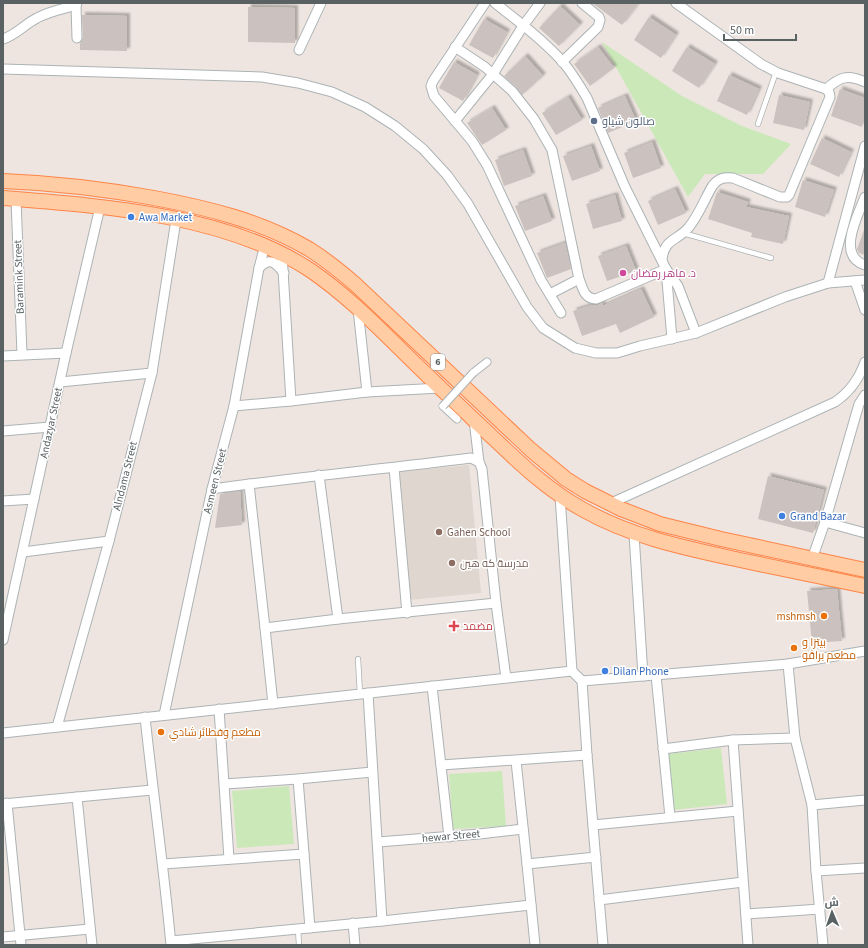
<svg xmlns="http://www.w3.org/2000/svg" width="868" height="948" font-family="'Source Sans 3',Cairo,sans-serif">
<defs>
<filter id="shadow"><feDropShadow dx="3" dy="-3" stdDeviation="1" flood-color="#0004"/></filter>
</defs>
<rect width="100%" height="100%" fill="#eee5e0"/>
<path fill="#e0d6d0" d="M469,465l12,128 -72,7 -12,-128z"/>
<g fill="#cbe8b9">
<path d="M602,42l80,54 60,30 49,18 -28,30h-58l-17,23z"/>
<path d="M721,748l6,56 -54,6 -6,-56z"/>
<path d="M502,771l4,55 -53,3 -4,-55z"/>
<path d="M289,786l5,58 -57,4 -5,-57z"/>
</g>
<g fill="#cbc2bf" filter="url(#shadow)">
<path d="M592,3h47l-17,22z"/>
<path d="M560,6l20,19 -21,21 -20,-18z"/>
<path d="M248,7l47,1v35l-47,-1z"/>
<path d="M82,15l45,1v35l-47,-1v-7l3,-5z"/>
<path d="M649,17l27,18 -15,23 -27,-18z"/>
<path d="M484,19l23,13 -14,26 -24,-13z"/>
<path d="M598,47l16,21 -24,18 -16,-22z"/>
<path d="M687,47l28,17 -16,24 -27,-17z"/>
<path d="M525,56l18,20 -21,19 -6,-8 -12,-11z"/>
<path d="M454,62l23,13 -14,26 -24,-13z"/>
<path d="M729,75l30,14 -12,26 -30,-14z"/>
<path d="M840,89l25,9v19l-3,10 -31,-11z"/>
<path d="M779,95l31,7 -6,28 -31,-7z"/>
<path d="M625,96l11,25 -28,12 -10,-25z"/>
<path d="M568,97l14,23 -26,15 -14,-22z"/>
<path d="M492,108l14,22 -24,15 -15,-22z"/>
<path d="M822,138l29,14 -12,25 -29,-13z"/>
<path d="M652,142l9,26 -28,10 -9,-25z"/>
<path d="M591,146l9,25 -28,10 -9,-25z"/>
<path d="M523,150l9,26 -28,10 -9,-26z"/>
<path d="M803,180l31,10 -9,27 -30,-10z"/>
<path d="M675,189l11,24 -28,12 -10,-24z"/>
<path d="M717,192l31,10 -2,5 43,9 -6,28 -32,-7 1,-4 -44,-14z"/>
<path d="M615,195l7,26 -29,8 -7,-25z"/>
<path d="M543,196l9,25 -27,10 -10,-25z"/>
<path d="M864,230l1,1v24l-6,-2 -2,-4z"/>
<path d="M565,243l6,26 -24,9 -10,-25z"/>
<path d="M626,246l10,25 -29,10 -9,-25z"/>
<path d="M641,289l13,28 -34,16 -4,-9 -34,12 -9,-25 19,-6h6l4,-2 1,3z"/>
<path d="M768,476l56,14 -11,43 -55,-14z"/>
<path d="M240,491l2,34 -27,3 5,-34z"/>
<path d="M837,589l5,52 -30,2 -5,-52z"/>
</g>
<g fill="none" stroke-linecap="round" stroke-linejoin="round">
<defs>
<g id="service">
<path d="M758,124l18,-52"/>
<path d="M683,233l88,25"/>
<path d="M358,659l2,35"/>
<path d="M298,929l1,16"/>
</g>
<g id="pedestrian">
<path d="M473,373l14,-11"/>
<path d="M443,406l14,13"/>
</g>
<g id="minor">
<path d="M485,3l-52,78 -2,5 3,10 38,45 15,24 54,115 20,33"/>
<path d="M495,3c23,18 48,37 68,59 9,11 17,24 24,36l38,89 41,82 12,17 18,47"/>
<path d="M76,5l1,33"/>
<path d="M3,39c13,-4 22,-15 34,-21 13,-7 26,-9 39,-13l1,-2"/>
<path d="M455,47l30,20 27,24 22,28 18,31 27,129c4,9 5,20 17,20l70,-30"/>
<path d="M299,50l22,-47"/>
<path d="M562,62l36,-35 2,-7 -1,-3 -17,-14"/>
<path d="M3,69l259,8 36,6 34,9 33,15 30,19 28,23 24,26 21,29 59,103 16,21 32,20 21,5h21l23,-7 56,-13 89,-36 43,-14 37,-3"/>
<path d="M826,89c14,-12 21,-15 39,-7"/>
<path d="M455,121l38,-47 30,-48 17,-23"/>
<path d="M865,197c-7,18 -29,59 0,68"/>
<path d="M16,199l6,155"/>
<path d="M282,254l9,147"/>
<path d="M662,260c2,-22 16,-19 27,-33 10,-12 16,-29 24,-42 6,-7 11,-8 20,-7l47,19h7l2,-2 41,-98 -1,-5 -3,-3 -48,-16 -17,-9 -85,-61"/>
<path d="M259,268c11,-12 17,-5 25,5"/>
<path d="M666,269l6,70"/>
<path d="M855,281l10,29"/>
<path d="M828,283l37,-137"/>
<path d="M550,294l29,-15"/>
<path d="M358,309l9,83"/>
<path d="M3,356l63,-3"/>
<path d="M60,382l92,-9"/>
<path d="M234,406l57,-5 76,-9 73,-4"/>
<path d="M474,420l5,42"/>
<path d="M3,431l47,-4"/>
<path d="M394,468l13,145"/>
<path d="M319,475l19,144"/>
<path d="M249,484l16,144"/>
<path d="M212,489c86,-12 173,-20 259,-31l8,4 3,7 14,134 10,75"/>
<path d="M560,496l12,175"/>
<path d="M3,501l31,-2"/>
<path d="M609,504l226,-102c15,-10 24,-23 30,-40"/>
<path d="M825,522l40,11"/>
<path d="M634,534l9,142"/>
<path d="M23,552l86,-11"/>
<path d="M812,559l13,-37 34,-118 6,-9"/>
<path d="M3,640l63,-287 34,-146"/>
<path d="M788,664l7,74 17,67 4,66 7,74"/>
<path d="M656,675l14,142"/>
<path d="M582,681l5,74 16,190"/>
<path d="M432,686l17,151"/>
<path d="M368,693l14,228"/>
<path d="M273,704l-8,-76 73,-9 158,-16"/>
<path d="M219,709l10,150"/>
<path d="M164,715l48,-226 22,-83 25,-138 6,-23"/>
<path d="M145,717c8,76 19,152 26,228"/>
<path d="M57,727l52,-186 43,-168 24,-153"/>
<path d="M3,733l569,-62 10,10 206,-17 77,-13"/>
<path d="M733,740l15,205"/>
<path d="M663,749l70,-9 62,-2"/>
<path d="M516,761l11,103"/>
<path d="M441,765l146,-10"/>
<path d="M298,779l12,149"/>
<path d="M225,784l73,-5 74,-7"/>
<path d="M77,797l15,148"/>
<path d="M7,803l14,142"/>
<path d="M3,804l149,-14"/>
<path d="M812,805l53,-5"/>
<path d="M593,825l145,-14"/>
<path d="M378,842l101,-8 44,-5"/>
<path d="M163,864l141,-10"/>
<path d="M816,871l49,-3"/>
<path d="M599,900l144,-18"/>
<path d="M746,914l74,-5"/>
<path d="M353,923l2,22"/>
<path d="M3,937l87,-8"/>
<path d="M171,941l211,-20 149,-16"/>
<path d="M535,945l-8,-81 69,-7"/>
</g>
<g id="primary">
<path d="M3,181c51,2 101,8 151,17 54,10 107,23 155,51 16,10 31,22 46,35l176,166 35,29 19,12 36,18 39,15 61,15 144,31"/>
<path d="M3,198c100,8 222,16 307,72 44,30 79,69 117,105 15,15 31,29 46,44 35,32 67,67 109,90 49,28 103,39 158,51 42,9 83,17 125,26"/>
</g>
</defs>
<use href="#service" stroke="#acb3b5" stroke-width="6"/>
<use href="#pedestrian" stroke="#acb3b5" stroke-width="9"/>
<use href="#minor" stroke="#acb3b5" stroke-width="11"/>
<use href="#primary" stroke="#ff8447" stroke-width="16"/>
<use href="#service" stroke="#fff" stroke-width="4.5"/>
<use href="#pedestrian" stroke="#fff" stroke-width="7"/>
<use href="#minor" stroke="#fff" stroke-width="9"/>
<use href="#primary" stroke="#ffcca3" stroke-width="14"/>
<defs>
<path id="pedestrian-bridge" d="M443,406l30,-33"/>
</defs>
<use href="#pedestrian-bridge" stroke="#acb3b5" stroke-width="9" stroke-linecap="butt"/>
<use href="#pedestrian-bridge" stroke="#fff" stroke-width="7"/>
</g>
<circle fill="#5c6f8a" stroke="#fff" stroke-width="1.5" cx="594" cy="121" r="4"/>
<g fill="#3f7fe0" stroke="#fff" stroke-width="1.5">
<circle cx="131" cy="217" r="4"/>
<circle cx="782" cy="516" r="4"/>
<circle cx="605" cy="671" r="4"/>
</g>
<circle fill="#d1479c" stroke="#fff" stroke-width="1.5" cx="623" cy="273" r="4"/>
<g fill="#8d6e63" stroke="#fff" stroke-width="1.5">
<circle cx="439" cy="532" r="4"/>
<circle cx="452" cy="563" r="4"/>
</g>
<g fill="#e8710a" stroke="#fff" stroke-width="1.5">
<circle cx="824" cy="616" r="4"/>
<circle cx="794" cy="648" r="4"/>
<circle cx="161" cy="732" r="4"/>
</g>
<path fill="#e0444e" stroke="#fff" stroke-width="1.5" d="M452 620h4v4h4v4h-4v4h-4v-4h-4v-4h4z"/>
<g text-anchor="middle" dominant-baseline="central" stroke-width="3" stroke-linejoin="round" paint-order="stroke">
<rect fill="#fff" stroke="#8b9092" stroke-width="1" x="431" y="354" width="14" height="16" rx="3"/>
<g font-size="10" font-weight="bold" fill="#596163">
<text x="438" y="362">6</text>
</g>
<g font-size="11" fill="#4e5e75" stroke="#fff" text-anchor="start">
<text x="602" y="121">صالون شياو</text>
</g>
<g font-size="11" fill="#366cbe" stroke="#fff" text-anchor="start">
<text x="139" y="217">Awa Market</text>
<text x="790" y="516">Grand Bazar</text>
<text x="613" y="671">Dilan Phone</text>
</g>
<g font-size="11" fill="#b23c85" stroke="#fff" text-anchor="start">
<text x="631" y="273">د. ماهر رمضان</text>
</g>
<g font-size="11" fill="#596163" stroke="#fff">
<text transform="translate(19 277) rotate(-92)">Baramink Street</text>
<text transform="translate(51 423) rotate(-78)">Andazyar Street</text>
<text transform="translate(125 476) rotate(-76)">Alndama Street</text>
<text transform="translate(215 481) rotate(-76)">Asmeen Street</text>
<text transform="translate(451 836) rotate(-5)">hewar Street</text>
</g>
<g font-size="11" fill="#785e54" stroke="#fff" text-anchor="start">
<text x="447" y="532">Gahen School</text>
<text x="460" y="563">مدرسة كه هين</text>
</g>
<g font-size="11" fill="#c56008" stroke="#fff" text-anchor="start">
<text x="816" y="616" text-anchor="end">mshmsh</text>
<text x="802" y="642">بيتزا و<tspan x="802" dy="13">مطعم براڤو</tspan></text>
<text x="169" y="732">مطعم وفطائر شادي</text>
</g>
<g font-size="11" fill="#be3a42" stroke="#fff" text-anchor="start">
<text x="463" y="626">مضمد</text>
</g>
</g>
<rect width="868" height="948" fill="none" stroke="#596163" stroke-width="8"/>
<g transform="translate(832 912) rotate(358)" stroke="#ffffff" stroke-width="3" paint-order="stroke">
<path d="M0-3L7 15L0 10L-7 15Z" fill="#596163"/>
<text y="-6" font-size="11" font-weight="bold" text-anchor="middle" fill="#596163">ش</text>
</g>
<path d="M724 34v6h72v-6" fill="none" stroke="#596163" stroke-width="2"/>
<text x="730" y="34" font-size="12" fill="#596163" stroke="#ffffff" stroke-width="3" paint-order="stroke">50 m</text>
</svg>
